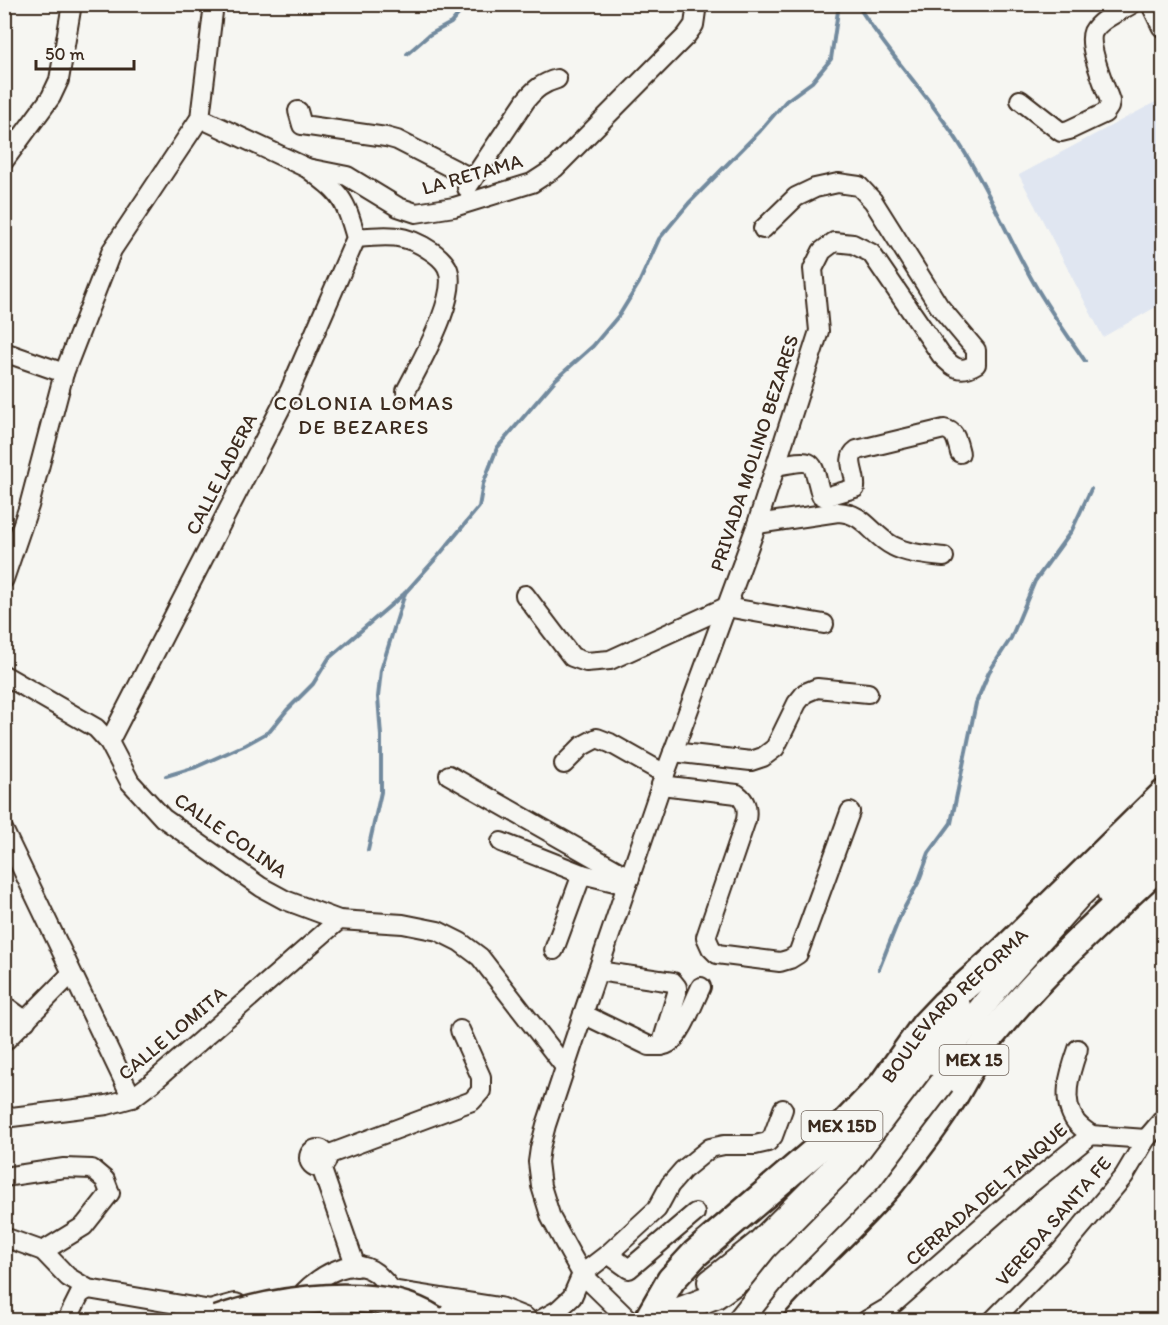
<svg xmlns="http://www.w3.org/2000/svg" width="1168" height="1325" font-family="Itim,sans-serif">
<rect width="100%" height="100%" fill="#f6f6f2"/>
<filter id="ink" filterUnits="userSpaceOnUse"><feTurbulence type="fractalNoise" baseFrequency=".0167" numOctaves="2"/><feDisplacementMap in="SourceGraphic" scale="12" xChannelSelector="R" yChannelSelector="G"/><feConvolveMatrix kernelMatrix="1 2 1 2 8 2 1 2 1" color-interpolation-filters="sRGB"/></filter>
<g filter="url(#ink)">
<path fill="#e0e6f1" d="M1163,98v205l-60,34 -84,-162z"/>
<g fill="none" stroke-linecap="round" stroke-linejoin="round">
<g stroke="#728a9e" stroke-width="4">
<path d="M857,4c31,51 74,93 105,144 28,44 47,92 73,137 15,26 33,51 50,76"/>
<path d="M407,54l22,-19 22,-12 16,-19"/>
<path d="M166,776l30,-9 49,-22 25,-14 17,-21 26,-26 16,-26 76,-65 34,-38 40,-48 4,-23 14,-36 59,-69 37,-33 27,-32 19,-31 20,-44 30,-36 71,-72 26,-30 26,-19 19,-23 8,-55"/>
<path d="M368,850l13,-58v-56l-3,-39 3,-27 24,-77"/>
<path d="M879,969l22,-55 17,-31 11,-30 22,-30 25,-120 13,-31 22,-34 24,-57 37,-51 19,-41"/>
</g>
<defs>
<g id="minor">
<path d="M1020,100l41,32 8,-2 36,-17 4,-6 1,-6c-5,-15 -23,-55 -17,-69 7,-13 26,-20 39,-28"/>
<path d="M298,111l4,14 84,12 11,3 76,39"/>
<path d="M200,118l107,50 40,8 51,31 18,6 38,-6 78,-24 23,-15 131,-132 8,-11 3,-21"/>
<path d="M4,161l47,-64 8,-17 13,-76"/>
<path d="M467,188l59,-88c9,-11 17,-17 31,-21"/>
<path d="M356,238c30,-3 49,-5 75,13 5,3 13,10 16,16 14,27 -28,98 -41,124"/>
<path d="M4,352l60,21"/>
<path d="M776,466c41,-8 35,-7 45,29l4,2 30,-9c2,-14 -11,-29 2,-38l87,-21c12,2 13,13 16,24"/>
<path d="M757,524l81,-12c27,1 33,23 55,34 15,8 34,9 51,11"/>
<path d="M4,579l25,-73 35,-133 48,-123 88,-132 14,-114"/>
<path d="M525,595l47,62 14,5 24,-2 116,-53 98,17"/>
<path d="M4,675l92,53 13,14 21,40 33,36 98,69 24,13 54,20 64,4 35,7 22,11 20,15 85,110"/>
<path d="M109,742l181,-352 66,-152c-11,-41 -15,-44 -49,-70"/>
<path d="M673,752l78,9 12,-4 12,-9 22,-45 8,-10 12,-5 51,5"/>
<path d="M564,764l18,-18 15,-8 13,5 55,31"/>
<path d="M449,775l181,103"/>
<path d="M661,785l76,9c9,7 11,14 9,26l-40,117 5,11 6,6 63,8 10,-3 8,-5 52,-142"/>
<path d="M4,831l128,267"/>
<path d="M501,842l81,32 45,11"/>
<path d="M554,950l28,-76"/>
<path d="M598,971l75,11 4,5v6l-16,53"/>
<path d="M4,1005l22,16"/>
<path d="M583,1014l66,32c7,0 14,1 20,-3 13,-8 25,-42 32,-56"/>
<path d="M4,1042l67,-68"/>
<path d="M1078,1049c-8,23 -18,51 -2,73 4,5 10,9 15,13"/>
<path d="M4,1118l103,-13 25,-7 21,-16 186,-162"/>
<circle cx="318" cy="1158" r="9"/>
<path d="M327,1155l145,-54 9,-10v-14l-21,-47"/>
<path d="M321,1167l35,100"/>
<path d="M4,1177l60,-9 28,1 13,11 5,13 -26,33 -41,25"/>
<path d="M4,1237l39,14 25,26 20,12 129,22"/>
<path d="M608,1254l21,15 66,-56"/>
<path d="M304,1292c17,-17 49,-37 72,-19 7,6 13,14 20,21"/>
<path d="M67,1320l13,-26 8,-5"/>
<path d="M540,1320l18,-10 14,-13 10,-23 26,-20 49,-45 13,-24 13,-15 27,-22 14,-3h31l13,-3 5,-6 10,-27"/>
<path d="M629,1320l-47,-46 -12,-21 -19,-35 -10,-32 -3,-24 2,-14 6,-23 37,-111 82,-240 92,-250 62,-193 -6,-62 9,-18 12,-9 19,2 18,9 70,102c11,12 19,19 35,9v-14l-37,-44 -66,-105 -14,-15 -21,-3 -23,5 -19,9 -33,32"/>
<path d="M867,1320l24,-14 137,-120 63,-51 55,4"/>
<path d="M993,1320l68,-69 63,-75 22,-37 18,-21"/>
</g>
<g id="major">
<path d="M1154,4l10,21"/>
<path d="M1110,894l54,-53"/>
<path d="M710,1282l48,-38 95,-95 105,-143"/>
<path d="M385,1292l114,18 25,10"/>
<path d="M192,1320l25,-9 18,-5"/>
<path d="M290,1320l13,-2 110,-4"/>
<path d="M652,1320l64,-24 31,-22 49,-40 56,-58 148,-192 79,-88 85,-81"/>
</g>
<g id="highway">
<path id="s1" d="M648,1320l23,-40 24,-26 139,-119 49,-51 42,-59 19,-20 60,-54 160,-157"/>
<path d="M760,1320c40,-49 90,-90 131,-138 20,-25 40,-50 57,-77 16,-24 27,-51 46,-73 50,-62 111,-116 170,-171"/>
</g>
</defs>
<use href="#minor" stroke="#3b2a1e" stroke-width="22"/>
<use href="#major" stroke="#3b2a1e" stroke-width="28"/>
<use href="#highway" stroke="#3b2a1e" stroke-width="32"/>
<use href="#minor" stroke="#f6f6f2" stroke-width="18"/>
<use href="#major" stroke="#f6f6f2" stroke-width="24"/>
<use href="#highway" stroke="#f6f6f2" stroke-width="27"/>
<defs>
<path id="major-bridge" d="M740,1320l44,-55 85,-86 73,-96"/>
<path id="highway-bridge" d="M218,1320c59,-21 161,-36 216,0"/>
</defs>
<use href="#major-bridge" stroke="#3b2a1e" stroke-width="28" stroke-linecap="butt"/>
<use href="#highway-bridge" stroke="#3b2a1e" stroke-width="32" stroke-linecap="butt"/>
<use href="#major-bridge" stroke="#f6f6f2" stroke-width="24"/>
<use href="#highway-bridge" stroke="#f6f6f2" stroke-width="27"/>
</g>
</g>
<g text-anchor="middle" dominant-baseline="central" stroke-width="4.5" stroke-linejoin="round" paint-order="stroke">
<g fill="#f6f6f2" stroke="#73675e" stroke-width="1.5">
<rect x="939.5" y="1045" width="69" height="30" rx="4.5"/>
<rect x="801.5" y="1111" width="81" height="30" rx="4.5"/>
</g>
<g font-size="18" font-weight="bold" fill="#3b2a1e">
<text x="974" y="1060">MEX 15</text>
<text x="842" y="1126">MEX 15D</text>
</g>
<g font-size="20" fill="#3b2a1e" stroke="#f6f6f2">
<text transform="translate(472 174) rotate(-16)">LA RETAMA</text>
<text transform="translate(754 453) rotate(-72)">PRIVADA MOLINO BEZARES</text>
<text transform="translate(221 474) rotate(-63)">CALLE LADERA</text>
<text transform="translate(231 835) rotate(35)">CALLE COLINA</text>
<text stroke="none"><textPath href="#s1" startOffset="442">BOULEVARD REFORMA</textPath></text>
<text transform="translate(172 1033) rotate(-40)">CALLE LOMITA</text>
<text transform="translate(986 1194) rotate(-41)">CERRADA DEL TANQUE</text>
<text transform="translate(1053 1221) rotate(-49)">VEREDA SANTA FE</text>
</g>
<g font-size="21" letter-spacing="1.5" fill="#3b2a1e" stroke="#f6f6f2">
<text x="364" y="402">COLONIA LOMAS<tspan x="364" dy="24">DE BEZARES</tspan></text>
</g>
</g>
<rect width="1168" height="1325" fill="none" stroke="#f6f6f2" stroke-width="24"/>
<rect x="12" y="12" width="1144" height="1301" fill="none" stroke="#3b2a1e" stroke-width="2" filter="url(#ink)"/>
<path d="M36 60v9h98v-9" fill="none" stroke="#3b2a1e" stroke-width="3"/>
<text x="45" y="60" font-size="18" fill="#3b2a1e" stroke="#f6f6f2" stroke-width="4.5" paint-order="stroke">50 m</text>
</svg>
